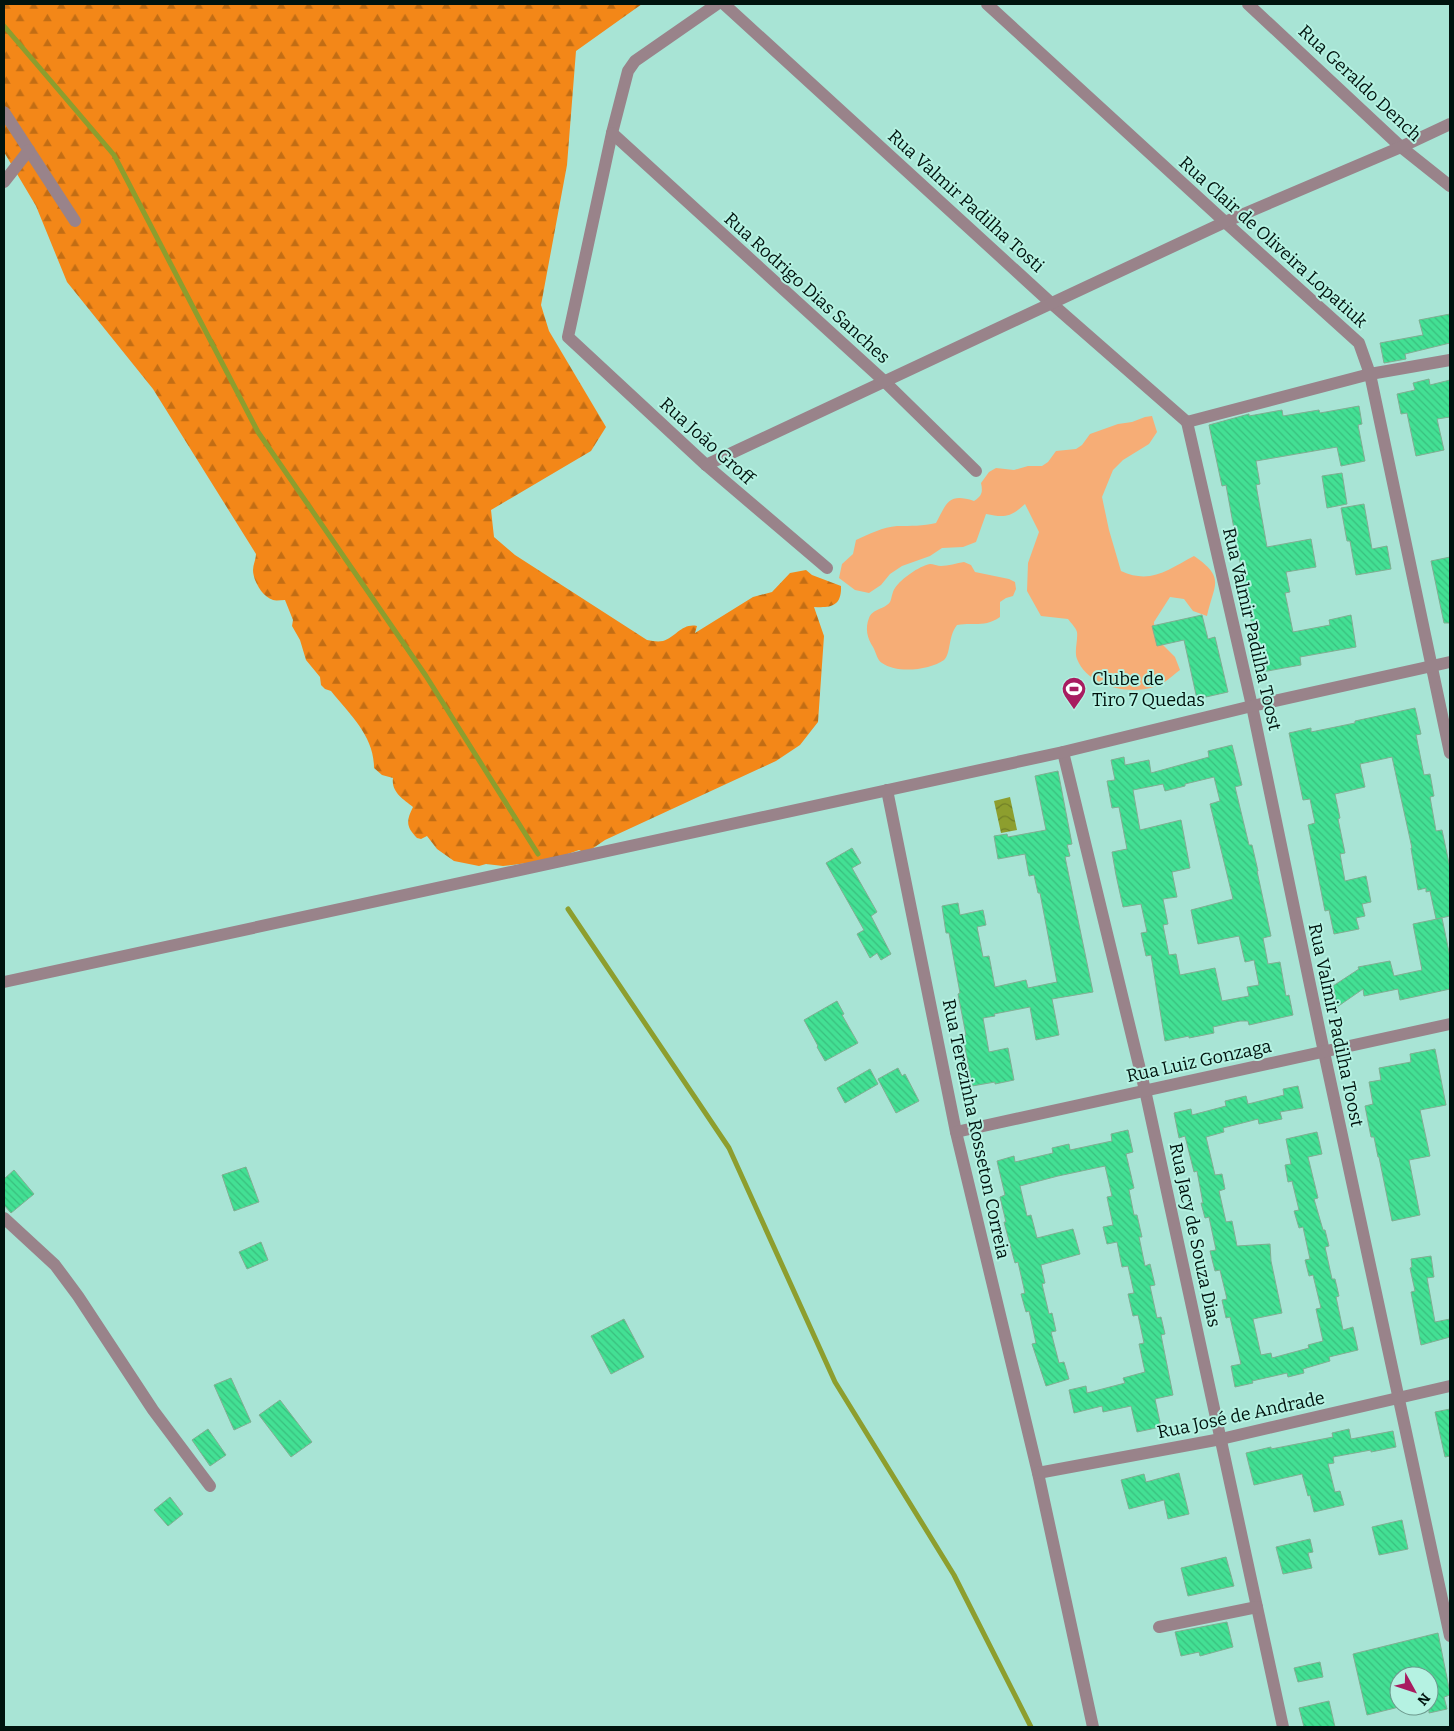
<svg xmlns="http://www.w3.org/2000/svg" width="1454" height="1731" font-family="Bitter,serif">
<defs>
<pattern id="forest-firs" width="22" height="20" patternUnits="userSpaceOnUse" patternTransform="scale(1.25)"><rect width="22" height="20" fill="#f38718"/><path d="M5 1l3.5 6h-7zM16 11l3.5 6h-7z" fill="#c26d14"/></pattern>
<pattern id="water-waves" width="16" height="10" patternUnits="userSpaceOnUse" patternTransform="scale(1.25)"><rect width="16" height="10" fill="#8d9e2e"/><path d="M0 5q4-4 8 0t8 0" fill="none" stroke="#718026"/></pattern>
<pattern id="building-back-hatch" width="6" height="6" patternUnits="userSpaceOnUse" patternTransform="scale(1.25)"><rect width="6" height="6" fill="#43e094"/><path d="M-1 5l2 2M0 0l6 6M5-1l2 2" fill="none" stroke="#39bf7e"/></pattern>
</defs>
<rect width="100%" height="100%" fill="#a8e4d5"/>
<g fill="#f6ad76">
<path d="M1152,416l5,16 -8,12 -26,16 -10,10 -11,27 7,33 12,41c30,14 48,-2 73,-15 32,22 20,28 13,60l-14,-5 -9,-12 -14,-2 -16,25 1,15 20,20 5,13c-8,6 -16,14 -26,17 -25,8 -66,0 -77,-28 -3,-8 1,-18 0,-27 -1,-4 -6,-9 -9,-13l-27,-3 -14,-25 1,-28 11,-31 -14,-28c-14,13 -20,14 -39,10l-10,28 -13,5 -21,1 -12,8 -28,10 -12,8 -9,11 -12,8 -14,-3 -16,-12 3,-14 11,-10 3,-14c13,-6 27,-13 41,-14 14,0 26,0 39,-3 11,-21 13,-30 38,-22 8,-5 9,-9 7,-18l8,-11 7,-4 18,2 14,-4h14l6,-4 8,-11 20,-2 6,-4 8,-11 28,-10 14,-2 13,-5z"/>
<path d="M964,562l7,3 4,7 34,7 6,3 1,7 -3,7 -7,2 -6,4v15c-16,11 -26,5 -43,8 -9,11 -6,29 -13,35 -14,10 -47,14 -62,3 -5,-3 -6,-11 -9,-16 -6,-9 -8,-19 -4,-29 4,-10 15,-8 21,-16 2,-4 2,-10 5,-14 6,-9 24,-22 35,-24 3,0 8,2 11,2 7,0 16,-3 23,-4z"/>
</g>
<path fill="url(#forest-firs)" d="M4,4h638l-66,47 -9,114 -26,140 8,26 57,96 -15,24 -100,59 3,27 21,18 132,85c6,1 10,2 16,1 13,-4 19,-18 34,-15l-2,7 58,-36 19,-5 18,-19 16,-3 6,5 29,11c1,21 -11,22 -27,21l10,29 -6,86 -18,23 -24,16 -171,79 -19,13 -7,-3 -28,10 -48,6 -17,-2 -7,2 -25,-5 -17,-12 -10,-13 -6,3 -4,-1c-11,-11 -11,-17 -4,-31 -10,-8 -22,-15 -20,-29l-11,-3 -8,-7c0,-32 -23,-52 -43,-77l-6,-2 -4,-4 -1,-8 -14,-17 -6,-20 -8,-14 1,-6 -8,-20c-4,0 -9,1 -12,0 -11,-3 -20,-20 -20,-30 0,-5 3,-11 3,-16l-103,-165 -86,-107 -31,-76 -32,-54z"/>
<path fill="url(#water-waves)" d="M1010,797l7,33 -16,3 -7,-32z"/>
<g fill="none" stroke-linecap="round" stroke-linejoin="round">
<g stroke="#8d9e2e" stroke-width="5">
<path d="M4,26l110,129 144,277 168,244 112,178"/>
<path d="M568,909l161,239 106,234 119,193 77,152"/>
</g>
</g>
<g fill="url(#building-back-hatch)" stroke="#80ae92" fill-rule="evenodd">
<path d="M1450,314v29l-45,11 1,5 -22,4 -4,-20 43,-8 -4,-15z"/>
<path d="M1429,379l1,6 20,-5v37l-13,2 7,31 -28,6 -9,-43 -6,1 -4,-20 18,-4 -2,-7z"/>
<path d="M1359,406l3,18 -4,1 7,36 -24,5 -4,-19 -81,14 4,23 -4,1 11,62 44,-8 5,28 -30,5 4,20 -5,1 8,39 37,-7 -1,-5 22,-5 5,32 -56,10 1,8 -39,7 -9,-51h-2l-4,-21 -21,-115 -4,1 -13,-61 40,-11v2l33,-6 1,6 36,-6 1,3z"/>
<path d="M1342,473l5,31 -20,4 -5,-32z"/>
<path d="M1364,504l8,45 15,-3 4,23 -35,6 -6,-34h-3l-6,-33z"/>
<path d="M1450,557v66h-6l-13,-62z"/>
<path d="M1202,615l6,24 7,-2 13,55 -31,7 -13,-59 -27,6 -5,-20z"/>
<path d="M1415,708l6,26 -5,1 8,40 6,-1 4,22 -4,1 6,34 6,-1 8,38v48l-14,3 -6,-28 -4,1v-4l-8,2 -7,-42h1l-20,-91 -32,7 5,23 -30,7 5,24 -2,1 7,34 -5,1 5,27 21,-5 5,26 -9,2 3,12 -9,2 3,11 -25,5 -5,-24 -4,1 -17,-86 7,-2 -5,-24 -7,1 -14,-67 22,-5v4l44,-9v-2z"/>
<path d="M1232,745l10,40 -7,2 14,58h3l6,26h-1l14,65 -8,2 5,26 12,-2 6,34 3,-1 4,20 -44,10 -1,-4h-8l-27,6 1,6 -25,5v-2l-24,5 -14,-86 -5,1 -5,-23 6,-1 -6,-28 -18,3 -7,-32 -4,-23 15,-3 -8,-42 -7,1 -5,-27 8,-1 -4,-20 13,-3 1,8 24,-5 2,13 58,-16 -1,-6zM1214,777l6,24 -10,3 23,95 -42,11 7,34 41,-8 6,26 9,-2 5,25 -12,2 2,9 -27,5 -7,-33 -35,7 -4,-21 -7,1 -6,-30 5,-1 -5,-25 14,-2 -5,-25 18,-4 -9,-48 -41,10 -7,-40 30,-6 2,7 20,-5v-2z"/>
<path d="M1058,771l14,73 -5,1 3,11 -5,1 28,135 -41,7 7,36 -23,5 -6,-33 -36,7 1,2 -12,2 6,34 19,-4 6,32 -19,4v-2l-23,4 -9,-50 3,-1 -8,-41 2,-1 -11,-60h-3l-4,-27 16,-3 2,12 23,-5 3,15 -9,2 6,30 6,-1 6,31 31,-7 2,8 29,-6 -17,-89h-2l-4,-18 -5,1 -4,-22 -27,5 -4,-23 13,-2 1,3 38,-7 -11,-54z"/>
<path d="M852,848l9,15 -9,5 25,44 -6,4 20,38 -10,6 -4,-7 -7,5 -13,-24 7,-4 -38,-67z"/>
<path d="M1442,918l8,39v32l-50,11 -2,-11 -34,7 -1,-7 -26,18 -4,-21 26,-17 -1,-2 32,-6 4,15 28,-6 -9,-46z"/>
<path d="M837,1001l7,13 -2,1 16,28 -33,18 -8,-14 1,-1 -14,-26z"/>
<path d="M1435,1049l11,56 -26,5 10,46 -21,4 11,55 -28,6 -13,-64h-1l-4,-20h-3l-6,-31 8,-2 -4,-22 12,-2 -2,-12 32,-6 -1,-8z"/>
<path d="M898,1068l4,8 3,-2 14,27 -23,12 -18,-34z"/>
<path d="M870,1069l8,15 -33,19 -8,-15z"/>
<path d="M1298,1086l5,22 -23,4 2,7 -23,5 -1,-5 -35,9 1,4 -18,5 9,38 7,-1 3,15 -6,2 7,31 6,-1 5,25 33,-2 1,17 11,52 -29,6 8,36 10,-2 1,5 37,-10 -1,-3 15,-4 -7,-32 5,-1 -8,-33 -4,1 -4,-16 5,-1 -7,-32 -4,1 -5,-17 5,-1 -7,-29 -4,1 -3,-17 6,-1 -5,-25 31,-7 5,22 -14,3 10,41 -4,1 9,31h2l4,16 -4,1 7,32h3l4,17 -3,1 7,33 10,-3 5,23 -29,7 1,4 -27,8 1,4 -16,4 -1,-4 -35,8 1,2 -18,4 -4,-21 10,-2 -11,-47 -4,1 -4,-18 5,-1 -7,-29 -5,1 -5,-20 6,-1 -7,-33 -4,1 -4,-15h2l-6,-32 -3,1 -9,-36 -6,2 -5,-25 17,-4 1,6 34,-9 -1,-5 21,-5 2,8 36,-9 -1,-6z"/>
<path d="M1128,1130l5,22 -7,2 8,34 -5,2 5,25h3l5,22h-3l6,29 5,-2 5,21 -5,1 7,32 4,-1 4,17 -4,1 12,60 -18,4 6,28 -24,5 -6,-26 -28,6 -1,-6 -28,7 -5,-23 17,-4 1,7 38,-10 -2,-5 22,-6 -6,-28 5,-1 -6,-28 -5,1 -5,-22 6,-1 -6,-27 -6,1 -5,-25 -10,2 -4,-17 10,-2 -6,-28 5,-1 -7,-30 -47,10 -38,10 7,30 4,-1 6,23 36,-9 7,25 -39,11 4,18 -3,1 7,30 3,-1 4,18 -5,1 8,31 5,-1 5,17 -23,7 -14,-42 4,-1 -7,-32 -3,1 -5,-18 4,-1 -7,-31 -3,1 -11,-41h2l-6,-25 5,-2 -8,-34 17,-5 1,6 38,-9 -1,-5 17,-4 1,6 42,-9 -1,-7z"/>
<path d="M246,1167l13,35 -25,9 -12,-36z"/>
<path d="M14,1170l20,24 -23,19 -7,-8v-26z"/>
<path d="M261,1242l7,18 -21,9 -8,-17z"/>
<path d="M1431,1256l3,21 -7,1 8,44 15,-3v18l-29,8 -10,-53 4,-1 -5,-23 2,-1 -1,-8z"/>
<path d="M624,1319l20,38 -33,17 -20,-38z"/>
<path d="M231,1378l20,44 -17,8 -20,-45z"/>
<path d="M280,1400l32,42 -21,15 -32,-42z"/>
<path d="M1450,1409v47l-5,1 -10,-45z"/>
<path d="M208,1429l18,26 -16,11 -18,-26z"/>
<path d="M1349,1429l2,10 42,-8 3,16 -25,5v-2l-38,7 1,6 -6,1 7,28 5,-1 4,14 -30,7 -4,-17 -2,1 -6,-22 -48,11 -8,-32 25,-6v2l62,-12 -1,-4z"/>
<path d="M1179,1473l10,41 -21,5 -4,-19 -35,9 -8,-29 23,-6 2,8z"/>
<path d="M170,1497l13,17 -15,12 -14,-16z"/>
<path d="M1402,1520l6,29 -29,6 -7,-28z"/>
<path d="M1310,1539l3,13 -5,1 4,15 -29,6 -7,-27z"/>
<path d="M1226,1557l8,29 -46,10 -7,-28z"/>
<path d="M1227,1622l6,25 -33,9 -1,-4 -18,4 -6,-24z"/>
<path d="M1438,1633l12,60v2l-6,2 3,12 -18,4v-37h-30v31l-32,8 -14,-61z"/>
<path d="M1320,1662l3,15 -25,5 -4,-14z"/>
<path d="M1329,1701l6,26h-31l-5,-19z"/>
</g>
<g fill="none" stroke-linecap="round" stroke-linejoin="round">
<g stroke="#99838a" stroke-width="12">
<path d="M717,4l-82,57 -7,10 -16,62 -44,204 138,128 121,103"/>
<path d="M724,4l327,299 136,119"/>
<path d="M987,4l238,218 134,121 11,31 80,379"/>
<path d="M1248,4l153,143 49,39"/>
<path d="M4,112l71,109"/>
<path d="M612,133l272,248 92,90"/>
<path d="M4,182l25,-32"/>
<path d="M1187,422l65,284 72,346 126,584"/>
<path d="M1187,422l183,-48 80,-14"/>
<path d="M706,465l519,-243 176,-75 49,-23"/>
<path d="M1063,752l82,338 138,637"/>
<path d="M887,790l69,342 82,341 55,254"/>
<path d="M4,982l1059,-230 189,-46 198,-44"/>
<path d="M956,1132l494,-108"/>
<path d="M4,1218l51,47 23,31 75,114 57,76"/>
<path d="M1038,1473l183,-34 229,-53"/>
<path d="M1159,1627l98,-20"/>
</g>
</g>
<defs>
<symbol id="stadium-pin" viewBox="-11 -11 22 30"><path d="M0 17L-7.5 6A9.5 9.5 0 1 1 7.5 6Z" fill="#a81c60" stroke="#b5f2e2"/><path d="M0-5a6.5 5 0 1 0 0 10a6.5 5 0 1 0 0-10ZM-3.5-1.8h7v3.6h-7Z" fill="#fff"/></symbol>
</defs>
<g fill-rule="evenodd">
<use href="#stadium-pin" x="1060" y="675" width="28" height="38"/>
</g>
<g text-anchor="middle" dominant-baseline="central" stroke-width="4" stroke-linejoin="round" paint-order="stroke">
<g font-size="18" fill="#00130e" stroke="#b5f2e2">
<text transform="translate(1360 83) rotate(43)">Rua Geraldo Dench</text>
<text transform="translate(966 201) rotate(42)">Rua Valmir Padilha Tosti</text>
<text transform="translate(1273 242) rotate(42)">Rua Clair de Oliveira Lopatiuk</text>
<text transform="translate(807 288) rotate(42)">Rua Rodrigo Dias Sanches</text>
<text transform="translate(707 441) rotate(42)">Rua João Groff</text>
<text transform="translate(1252 629) rotate(77)">Rua Valmir Padilha Toost</text>
<text transform="translate(1336 1025) rotate(78)">Rua Valmir Padilha Toost</text>
<text transform="translate(1199 1061) rotate(-12)">Rua Luiz Gonzaga</text>
<text transform="translate(976 1129) rotate(78)">Rua Terezinha Rosseton Correia</text>
<text transform="translate(1195 1235) rotate(78)">Rua Jacy de Souza Dias</text>
<text transform="translate(1241 1415) rotate(-12)">Rua José de Andrade</text>
</g>
<g font-size="18" fill="#00130e" stroke="#b5f2e2" text-anchor="start">
<text x="1092" y="679">Clube de<tspan x="1092" dy="21">Tiro 7 Quedas</tspan></text>
</g>
</g>
<rect width="1454" height="1731" fill="none" stroke="#00130e" stroke-width="10"/>
<g transform="translate(1414 1691) rotate(130)"><circle r="24" fill="#b5f2e2" stroke="#6d998d"/>
<path d="M0-4L9 19L0 12L-9 19Z" fill="#a81c60"/>
<text y="-8" font-size="14" font-weight="bold" text-anchor="middle" fill="#00130e">N</text>
</g>
</svg>
